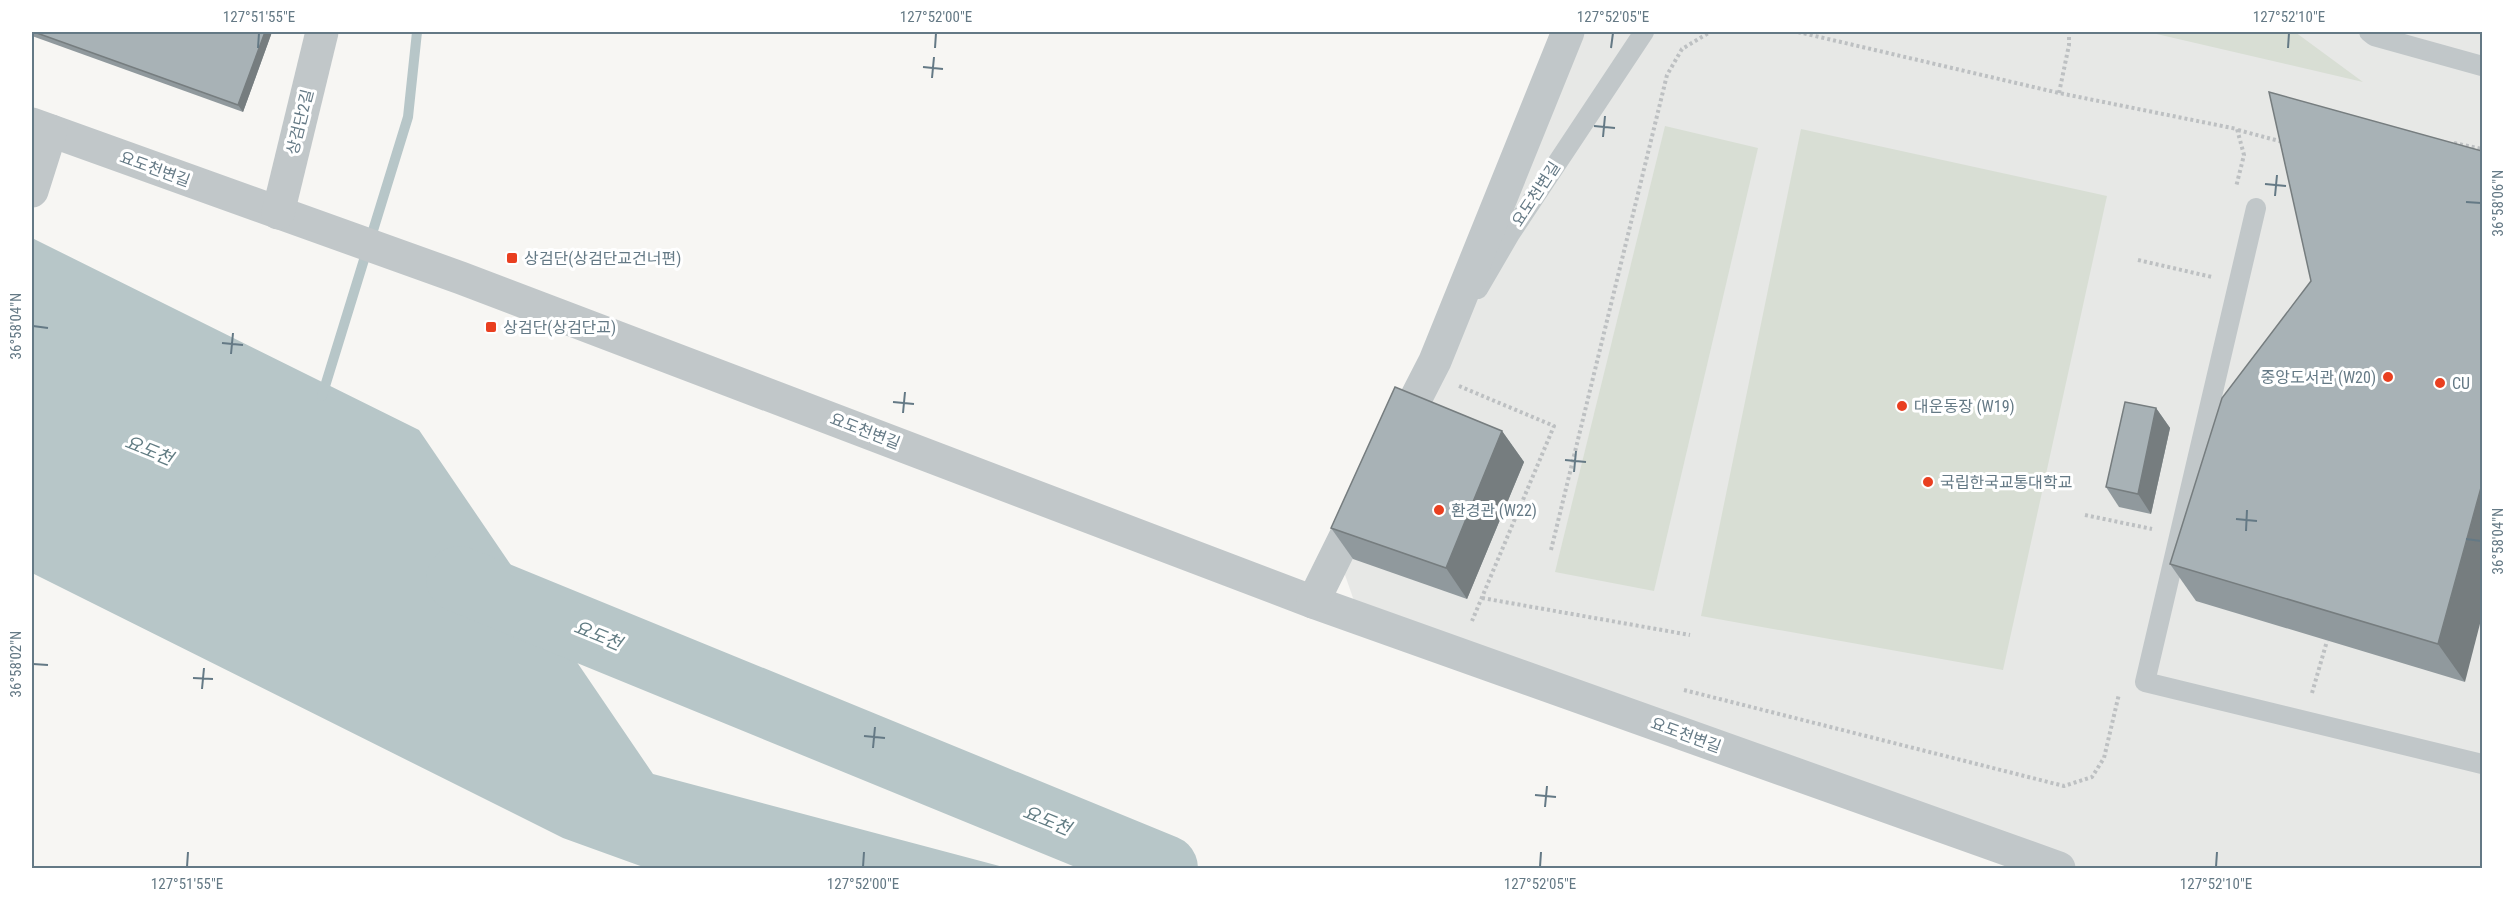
<svg xmlns="http://www.w3.org/2000/svg" width="2514" height="900" font-family="'Roboto Condensed','Noto Sans KR',sans-serif">
<rect width="100%" height="100%" fill="#f7f6f3"/>
<path fill="#e7e8e6" d="M1576,32h906v836h-401l-721,-250 -23,-66z"/>
<g fill="#d8ded4">
<path d="M2148,32h147l68,50z"/>
<path d="M1665,126l93,22 -104,443 -99,-19z"/>
<path d="M1801,129l306,67 -104,474 -302,-54z"/>
</g>
<path fill="#b7c6c8" d="M32,238l387,192 234,344 354,94h-361l-83,-30 -531,-265z"/>
<g fill="none" stroke-linecap="round" stroke-linejoin="round">
<path stroke="#b7c6c8" stroke-width="10" d="M322,396l86,-279 9,-85"/>
<path stroke="#b7c6c8" stroke-width="66" d="M459,579l706,289"/>
<g stroke="#bdc0c2" stroke-width="4" stroke-dasharray="3 3" stroke-linecap="butt">
<path d="M1798,32l261,61 178,36 7,26 -8,32"/>
<path d="M2059,93l10,-48v-13"/>
<path d="M2238,130l45,12"/>
<path d="M2454,143l28,6"/>
<path d="M2138,260l74,17"/>
<path d="M1459,386l95,40 -82,195"/>
<path d="M2085,515l67,14"/>
<path d="M1551,550l116,-475 15,-26 28,-17"/>
<path d="M1482,598l208,37"/>
<path d="M1684,690l380,96 28,-9 12,-19 15,-64"/>
<path d="M2312,693l15,-52"/>
</g>
<g stroke="#c1c7c9" stroke-width="20">
<path d="M2369,32l5,4 108,30"/>
<path d="M2256,208l-111,474 337,82"/>
<path d="M1478,289l32,-55 134,-202"/>
</g>
<g stroke="#c1c7c9" stroke-width="33">
<path d="M32,124l429,154 852,324 746,266"/>
<path d="M32,191l19,-60"/>
<path d="M278,213l44,-181"/>
<path d="M1397,435l38,-74 133,-329"/>
<path d="M1313,602l49,-99"/>
</g>
</g>
<g fill="#90999d">
<path d="M32,32h240l-29,80 -211,-76z"/>
<path d="M2311,281l154,401 -269,-81 -26,-37z"/>
<path d="M2156,408l14,20 -19,86 -32,-7 -13,-20z"/>
<path d="M1502,431l22,31 -57,137 -114,-40 -22,-31z"/>
</g>
<g fill="#767d7f">
<path d="M265,32h7l-29,80 -5,-7z"/>
<path d="M2156,408l14,20 -19,86 -13,-20z"/>
<path d="M1502,431l22,31 -57,137 -21,-31z"/>
<path d="M2482,484v132l-17,66 -27,-38z"/>
</g>
<g fill="#a8b2b6" stroke="#767d7f" stroke-width="1.5">
<path d="M34,32h231l-27,73z"/>
<path d="M2269,92l213,59v333l-44,160 -268,-80 52,-166 89,-117z"/>
<path d="M1395,387l107,44 -56,137 -115,-40z"/>
<path d="M2125,402l31,6 -18,86 -32,-7z"/>
</g>
<path fill="none" stroke="#647985" stroke-width="2" d="M258,48l1,-15M935,48l1,-15M1611,48l2,-15M2288,48l1,-15M923,67l20,2M932,78l2,-21M1594,126l21,2M1603,137l2,-21M2265,184l21,2M2275,196l2,-21M2466,202l15,1M33,326l15,2M222,343l21,2M231,354l2,-21M893,402l21,2M903,413l2,-21M1565,460l21,2M1574,472l2,-21M2236,519l21,2M2246,531l1,-21M2466,539l15,2M33,664l15,1M193,678l20,1M202,689l2,-21M864,736l21,2M873,748l2,-21M1535,795l21,2M1545,807l2,-21M187,867l1,-15M863,867l1,-15M1540,867l1,-15M2216,867l1,-15"/>
<g fill="#e93f20" stroke="#fff" stroke-width="2">
<rect x="506" y="252" width="12" height="12" rx="3"/>
<rect x="485" y="321" width="12" height="12" rx="3"/>
<circle cx="2388" cy="377" r="6"/>
<circle cx="2440" cy="383" r="6"/>
<circle cx="1902" cy="406" r="6"/>
<circle cx="1928" cy="482" r="6"/>
<circle cx="1439" cy="510" r="6"/>
</g>
<g text-anchor="middle" dominant-baseline="central" stroke-width="6" stroke-linejoin="round" paint-order="stroke">
<g font-size="16" fill="#647985" stroke="#fff">
<text transform="translate(300 122) rotate(-76)">상검단2길</text>
<text transform="translate(155 169) rotate(20)">요도천변길</text>
<text transform="translate(1536 194) rotate(-57)">요도천변길</text>
<text transform="translate(865 431) rotate(21)">요도천변길</text>
<text transform="translate(1686 735) rotate(20)">요도천변길</text>
</g>
<g font-size="16" fill="#647985" stroke="#fff" text-anchor="start">
<text x="524" y="258">상검단(상검단교건너편)</text>
<text x="503" y="327">상검단(상검단교)</text>
<text x="2376" y="377" text-anchor="end">중앙도서관 (W20)</text>
<text x="2452" y="383">CU</text>
<text x="1914" y="406">대운동장 (W19)</text>
<text x="1940" y="482">국립한국교통대학교</text>
<text x="1451" y="510">환경관 (W22)</text>
</g>
<g font-size="18" font-style="italic" fill="#607b82" stroke="#fff">
<text transform="translate(149 450) rotate(22)">요도천</text>
<text transform="translate(598 635) rotate(22)">요도천</text>
<text transform="translate(1047 820) rotate(22)">요도천</text>
</g>
</g>
<rect width="2514" height="900" fill="none" stroke="#ffffff" stroke-width="66"/>
<rect x="33" y="33" width="2448" height="834" fill="none" stroke="#647985" stroke-width="2"/>
<g font-size="15" text-anchor="middle" fill="#647985">
<text x="259" y="22">127°51'55"E</text>
<text x="936" y="22">127°52'00"E</text>
<text x="1613" y="22">127°52'05"E</text>
<text x="2289" y="22">127°52'10"E</text>
<text transform="translate(2498 203) rotate(-90)" y="5">36°58'06"N</text>
<text transform="translate(16 326) rotate(-90)" y="5">36°58'04"N</text>
<text transform="translate(2498 541) rotate(-90)" y="5">36°58'04"N</text>
<text transform="translate(16 664) rotate(-90)" y="5">36°58'02"N</text>
<text x="187" y="889">127°51'55"E</text>
<text x="863" y="889">127°52'00"E</text>
<text x="1540" y="889">127°52'05"E</text>
<text x="2216" y="889">127°52'10"E</text>
</g>
</svg>
